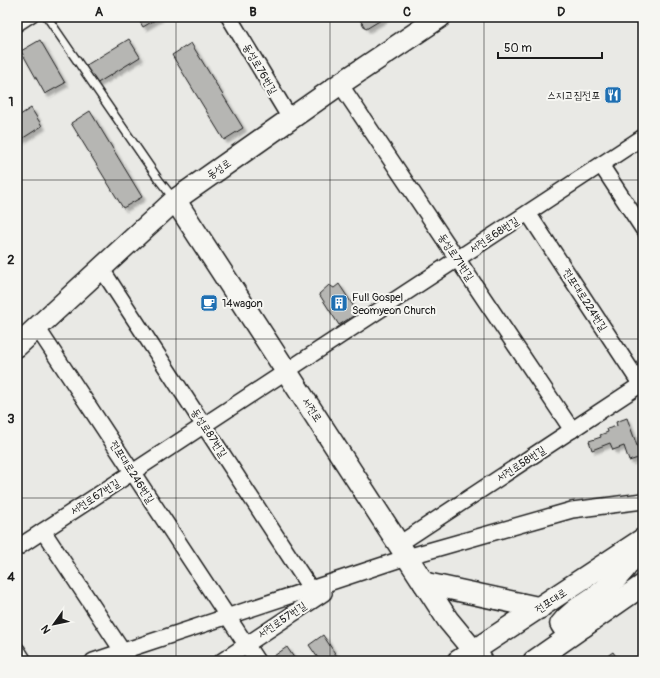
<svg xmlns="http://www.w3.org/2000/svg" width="660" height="678" font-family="Pangolin,'Poor Story',sans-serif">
<defs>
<filter id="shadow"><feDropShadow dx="3.5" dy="3.5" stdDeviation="1" flood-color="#0004"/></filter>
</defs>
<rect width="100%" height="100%" fill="#e9e9e5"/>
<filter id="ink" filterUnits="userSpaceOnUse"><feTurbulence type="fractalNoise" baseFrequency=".025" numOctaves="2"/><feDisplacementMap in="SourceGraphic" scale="8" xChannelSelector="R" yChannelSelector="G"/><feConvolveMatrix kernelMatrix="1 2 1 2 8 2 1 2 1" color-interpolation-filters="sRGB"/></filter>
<g filter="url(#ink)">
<g fill="#b6b6b3" stroke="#1c1c1c" filter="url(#shadow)">
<path d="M137,17h23l-17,10z"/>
<path d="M358,17h28l-20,12z"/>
<path d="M129,39l11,18 -44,27 -11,-18z"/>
<path d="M40,40l25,43 -20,11 -24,-43z"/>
<path d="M191,43l52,85 -19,12 -52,-85z"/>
<path d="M31,108l11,18 -25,16v-25z"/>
<path d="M90,111l52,86 -19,11 -52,-85z"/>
<path d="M339,284l19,29 -19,12 -20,-31 10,-9 5,3z"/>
<path d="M627,418l14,39 -12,4 -5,-15 -11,4 -3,-7 -18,7 -3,-9 12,-4 -1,-2 8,-3 -1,-3 10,-3 -1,-4z"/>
<path d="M323,635l17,26h-20l-11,-16z"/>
<path d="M287,647l9,14h-27l-1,-1z"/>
<path d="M613,652l6,9h-19z"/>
</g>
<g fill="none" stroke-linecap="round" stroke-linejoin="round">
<defs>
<g id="lane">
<path d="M47,17l112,163 15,19"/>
<path d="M17,28l17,-11"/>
</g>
<g id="street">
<path d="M229,17l62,103"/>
<path d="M340,84l232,346"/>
<path d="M601,165l42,64"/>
<path d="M528,213l115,175"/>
<path d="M101,268l215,329"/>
<path d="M36,326l221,335"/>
<path d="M43,531l86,130"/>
<path d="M399,544l244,-161"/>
<path d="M17,548l626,-411"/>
<path d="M17,650l7,11"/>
<path d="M93,661l314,-104 165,-47 71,-9"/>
<path d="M222,661l102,-68"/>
</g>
<g id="secondary">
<path d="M175,200l273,420 34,41"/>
<path d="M17,346l158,-146 165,-116 100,-67"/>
<path d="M424,583l116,25"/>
<path d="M584,626l-19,4 -4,-6c11,-15 30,-23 44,-35 14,-12 26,-26 34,-43"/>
<path d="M458,661l185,-122"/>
<path d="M534,661l109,-76"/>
</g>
</defs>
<use href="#lane" stroke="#1c1c1c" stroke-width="10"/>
<use href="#street" stroke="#1c1c1c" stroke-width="18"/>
<use href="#secondary" stroke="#1c1c1c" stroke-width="24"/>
<use href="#lane" stroke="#f6f6f2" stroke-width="7"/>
<use href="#street" stroke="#f6f6f2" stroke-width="15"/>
<use href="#secondary" stroke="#f6f6f2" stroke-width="21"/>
</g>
</g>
<path fill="none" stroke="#1c1c1c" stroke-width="1" stroke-opacity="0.55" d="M176,17v644M330,17v644M484,17v644M17,180h626M17,339h626M17,498h626"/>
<defs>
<symbol id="restaurant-square" viewBox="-11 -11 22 22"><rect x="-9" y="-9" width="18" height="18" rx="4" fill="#1f6fb2" stroke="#f6f6f2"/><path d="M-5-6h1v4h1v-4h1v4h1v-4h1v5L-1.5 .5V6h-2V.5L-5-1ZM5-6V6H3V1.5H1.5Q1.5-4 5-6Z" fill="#fff"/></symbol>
<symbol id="cafe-square" viewBox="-11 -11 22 22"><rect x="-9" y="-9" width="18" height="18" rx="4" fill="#1f6fb2" stroke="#f6f6f2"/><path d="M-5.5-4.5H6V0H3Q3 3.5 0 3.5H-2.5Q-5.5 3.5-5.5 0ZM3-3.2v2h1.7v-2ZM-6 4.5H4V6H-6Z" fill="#fff"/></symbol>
<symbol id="building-square" viewBox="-11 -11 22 22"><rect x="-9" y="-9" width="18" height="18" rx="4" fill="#1f6fb2" stroke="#f6f6f2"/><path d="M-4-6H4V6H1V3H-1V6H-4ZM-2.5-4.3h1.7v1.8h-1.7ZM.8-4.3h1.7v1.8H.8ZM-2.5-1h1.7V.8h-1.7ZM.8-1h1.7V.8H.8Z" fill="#fff"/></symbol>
</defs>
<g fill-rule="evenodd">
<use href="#restaurant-square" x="603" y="85" width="20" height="20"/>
<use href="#cafe-square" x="199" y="293" width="20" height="20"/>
<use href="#building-square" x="329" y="293" width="20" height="20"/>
</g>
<g text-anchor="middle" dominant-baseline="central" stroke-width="4" stroke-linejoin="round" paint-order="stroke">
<g font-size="11" fill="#1c1c1c" stroke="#f6f6f2">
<text transform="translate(260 69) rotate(60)">동성로76번길</text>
<text transform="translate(219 169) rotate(-34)">동성로</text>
<text transform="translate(494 235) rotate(-33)">서전로68번길</text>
<text transform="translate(456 257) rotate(56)">동성로71번길</text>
<text transform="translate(585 300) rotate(57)">전포대로224번길</text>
<text transform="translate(312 410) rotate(57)">서전로</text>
<text transform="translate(209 433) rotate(57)">동성로87번길</text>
<text transform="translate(521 464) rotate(-33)">서전로58번길</text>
<text transform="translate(132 472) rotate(57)">전포대로246번길</text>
<text transform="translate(95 497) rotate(-33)">서전로67번길</text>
<text transform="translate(551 601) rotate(-34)">전포대로</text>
<text transform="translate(282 620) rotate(-34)">서전로57번길</text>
</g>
<g font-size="11" fill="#1c1c1c" stroke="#f6f6f2" text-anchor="start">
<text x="600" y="95" text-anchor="end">스지고집전포</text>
<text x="352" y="297">Full Gospel<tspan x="352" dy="13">Seomyeon Church</tspan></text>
<text x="222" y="303">14wagon</text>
</g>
</g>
<rect width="660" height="678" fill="none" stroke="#f6f6f2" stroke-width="44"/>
<g transform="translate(54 624) rotate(237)" stroke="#f6f6f2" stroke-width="3" paint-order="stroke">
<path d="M0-3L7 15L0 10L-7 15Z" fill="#1c1c1c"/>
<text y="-6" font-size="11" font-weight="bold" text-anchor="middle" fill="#1c1c1c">N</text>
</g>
<path d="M498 52v6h104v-6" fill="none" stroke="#1c1c1c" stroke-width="2"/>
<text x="504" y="52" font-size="12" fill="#1c1c1c" stroke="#f6f6f2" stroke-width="3" paint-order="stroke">50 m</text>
<rect x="22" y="22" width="616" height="634" fill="none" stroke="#1c1c1c" stroke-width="1.5"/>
<g font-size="13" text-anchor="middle" font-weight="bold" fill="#1c1c1c">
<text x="99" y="16">A</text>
<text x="253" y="16">B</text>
<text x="407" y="16">C</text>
<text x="561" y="16">D</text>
<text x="11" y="106">1</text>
<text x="11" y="264">2</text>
<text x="11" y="423">3</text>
<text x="11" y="581">4</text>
</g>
</svg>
